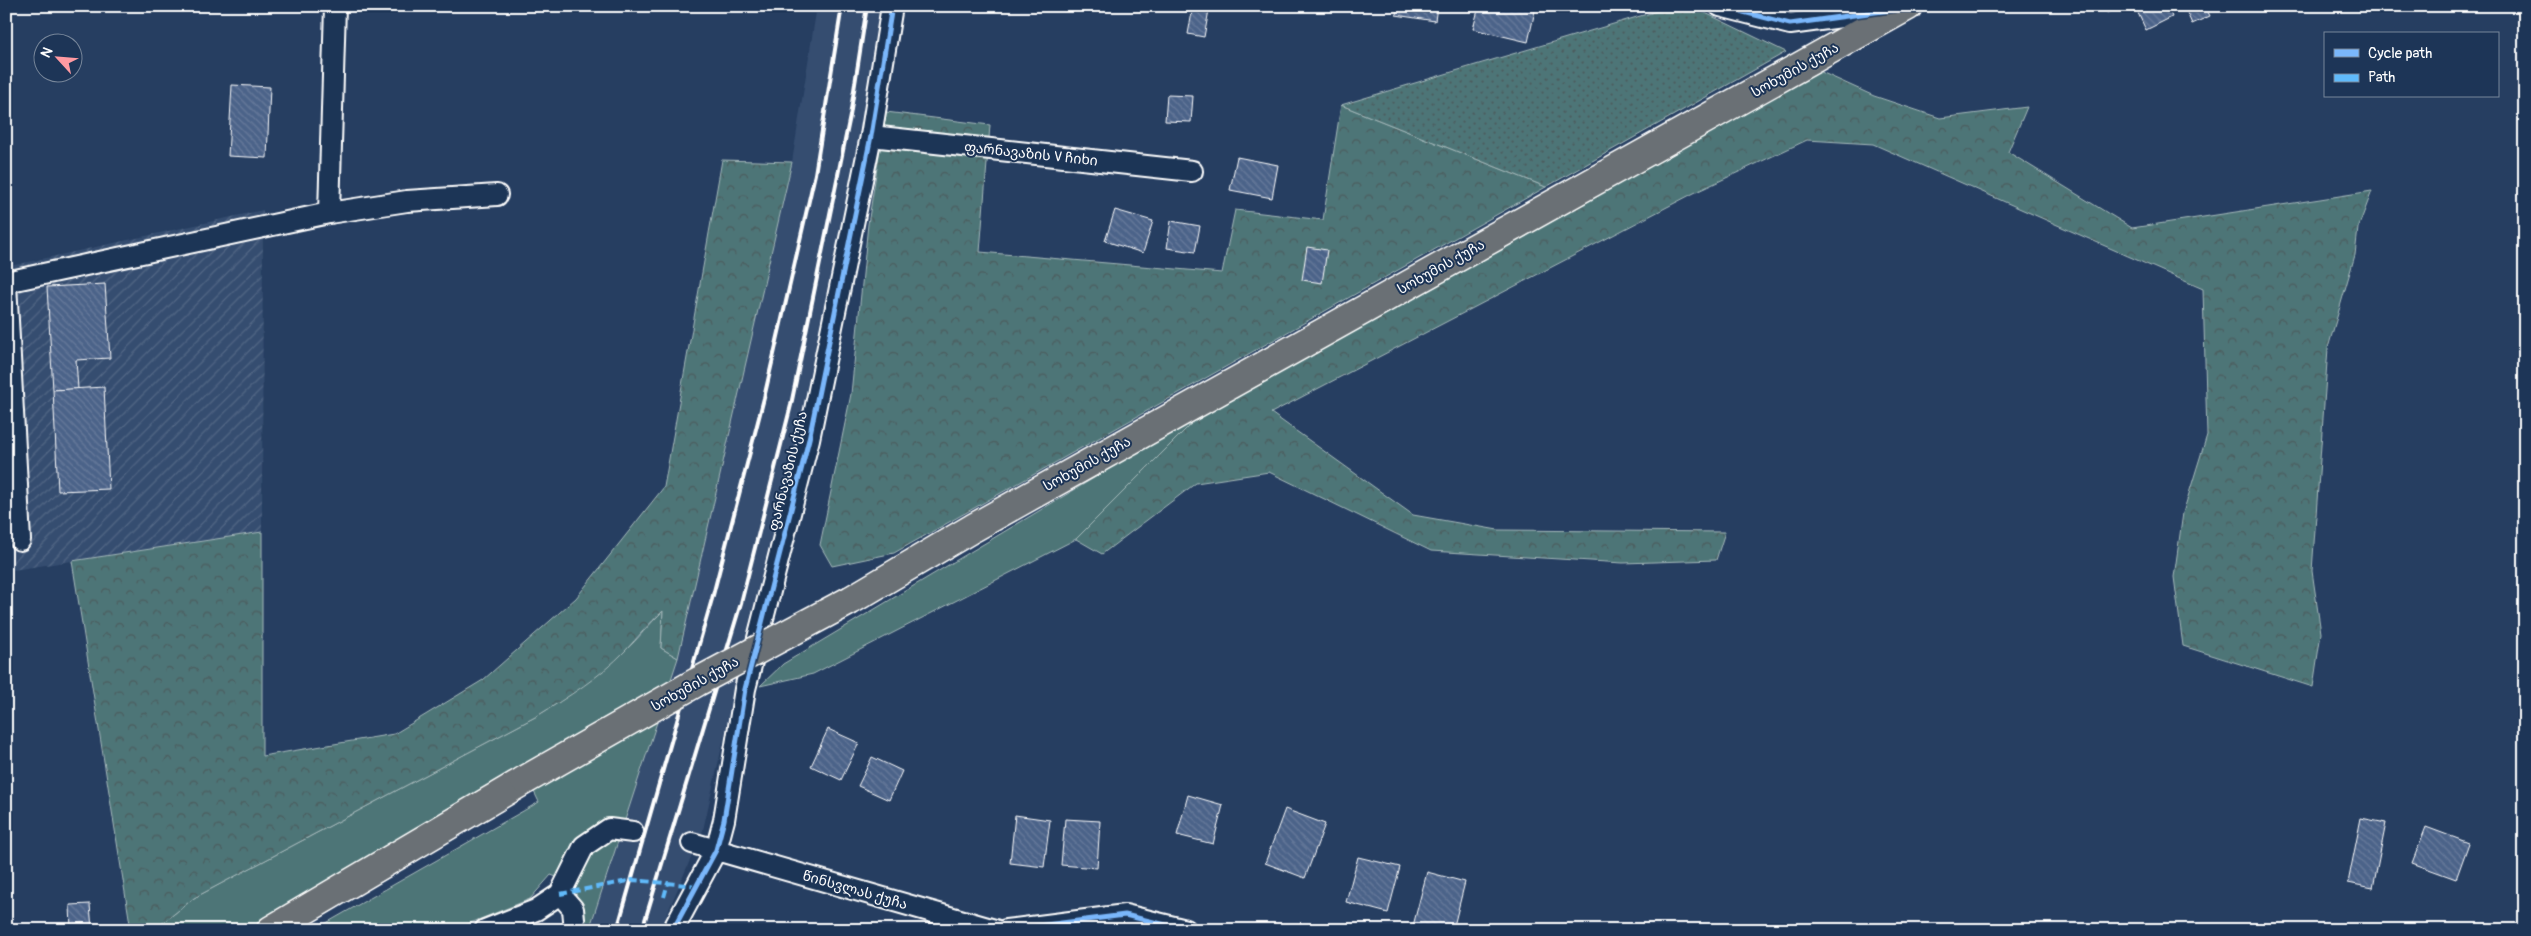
<svg xmlns="http://www.w3.org/2000/svg" width="2531" height="936" font-family="Pangolin,'Noto Sans Georgian',sans-serif">
<defs>
<pattern id="industrial-furrows" width="10" height="10" patternUnits="userSpaceOnUse" patternTransform="scale(1.25)"><rect width="10" height="10" fill="#354d70"/><path d="M-1 1l2-2M0 10L10 0M9 11l2-2" fill="none" stroke="#536885"/></pattern>
<pattern id="forest-crowns" width="20" height="18" patternUnits="userSpaceOnUse" patternTransform="scale(1.25)"><rect width="20" height="18" fill="#4d7477"/><path d="M2 6a3 3 0 1 1 6 0M12 15a3 3 0 1 1 6 0" fill="none" stroke="#4c5c5d"/></pattern>
<pattern id="park-dots" width="8" height="8" patternUnits="userSpaceOnUse" patternTransform="scale(1.25)"><rect width="8" height="8" fill="#4d7477"/><path d="M2 2h.1M6 6h.1" fill="none" stroke="#4c5c5d" stroke-width="1.8" stroke-linecap="round"/></pattern>
<pattern id="building-back-hatch" width="6" height="6" patternUnits="userSpaceOnUse" patternTransform="scale(1.25)"><rect width="6" height="6" fill="#4c6389"/><path d="M-1 5l2 2M0 0l6 6M5-1l2 2" fill="none" stroke="#677a9b"/></pattern>
</defs>
<rect width="100%" height="100%" fill="#263e61"/>
<filter id="ink" filterUnits="userSpaceOnUse"><feTurbulence type="fractalNoise" baseFrequency=".02" numOctaves="2"/><feDisplacementMap in="SourceGraphic" scale="10" xChannelSelector="R" yChannelSelector="G"/><feConvolveMatrix kernelMatrix="1 2 1 2 8 2 1 2 1" color-interpolation-filters="sRGB"/></filter>
<g filter="url(#ink)">
<path fill="#354d70" d="M817,6h63l-24,147 -56,290 -43,150 -54,237 -43,100h-71l89,-272 114,-496z"/>
<path fill="url(#industrial-furrows)" d="M263,210l-1,322 -249,38 -7,-85v-218z"/>
<g fill="#4d7477" stroke="#a6babb">
<path d="M1201,414l-125,125 -263,135 -53,12 23,-22z"/>
<path d="M663,611l-2,37 17,10 -89,272h-3l-13,-47 -22,-8 -21,24 -77,31h-139l225,-128 -17,-35 -272,163h-96l40,-32 343,-182c31,-19 60,-39 87,-64 14,-13 25,-28 39,-41z"/>
</g>
<g fill="url(#forest-crowns)" stroke="#a6babb">
<path d="M1819,71l55,25 66,22 87,-11 -19,45 124,76 240,-37 -14,37 -3,27 -27,93 -16,223 9,62 -8,54 -130,-41 -9,-69 9,-64 24,-78 -4,-146 -330,-145 -66,-4 -113,53 -423,220 142,102 85,15 227,2 -9,28 -93,3 -192,-12 -162,-79 -73,11 -94,71 -26,-15 125,-125z"/>
<path d="M1341,105l205,82 -652,366 -62,13 -12,-21 31,-151 17,-170 18,-112 104,13 -10,127 242,21 13,-63 88,10z"/>
<path d="M722,160l70,2 -114,496 -17,-10 2,-37c-14,12 -25,26 -38,40 -25,26 -57,46 -88,65l-343,182 -40,32h-23l-59,-369 190,-29v224l132,-22 89,-54 93,-82 88,-111z"/>
</g>
<path fill="url(#park-dots)" stroke="#a6babb" d="M1674,6h17l95,46 -240,135 -205,-82z"/>
<g fill="url(#building-back-hatch)" stroke="#fff">
<path d="M1397,6h40l-2,15 -39,-6z"/>
<path d="M1479,6h57l-8,36 -55,-13z"/>
<path d="M2103,6h18l-14,7z"/>
<path d="M2152,6h15l5,11 -26,13 -8,-17z"/>
<path d="M2184,6h21l5,10 -18,8z"/>
<path d="M1193,7l16,3 -5,27 -16,-3z"/>
<path d="M232,85l38,2 -3,71 -39,-2z"/>
<path d="M1167,95l26,1 -2,26 -26,-1z"/>
<path d="M1237,157l41,8 -6,33 -42,-8z"/>
<path d="M1115,210l38,11 -10,32 -38,-12z"/>
<path d="M1171,221l29,5 -5,26 -28,-4z"/>
<path d="M1307,247l20,3 -5,33 -20,-3z"/>
<path d="M105,284l5,74 -34,2 2,29 -25,1 -6,-103z"/>
<path d="M104,387l5,102 -51,2 -5,-101z"/>
<path d="M828,729l31,14 -18,37 -30,-14z"/>
<path d="M872,757l30,14 -13,29 -31,-14z"/>
<path d="M1188,795l35,10 -10,39 -36,-9z"/>
<path d="M1285,809l40,15 -20,54 -40,-15z"/>
<path d="M1015,815l35,5 -6,47 -34,-4z"/>
<path d="M2361,818l25,5 -13,65 -25,-5z"/>
<path d="M1065,819l35,2 -3,47 -36,-3z"/>
<path d="M2426,827l43,16 -13,36 -44,-16z"/>
<path d="M1358,857l42,10 -12,46 -42,-11z"/>
<path d="M1427,872l38,10 -12,48h-26l-14,-4z"/>
<path d="M90,904l2,26h-21l-1,-25z"/>
</g>
<g fill="none" stroke-linecap="round" stroke-linejoin="round">
<defs>
<g id="minor">
<path d="M1720,6l70,18 103,-14"/>
<path d="M871,136l321,35"/>
<path d="M329,213l6,-207"/>
<path d="M6,282l323,-69 78,-12 90,-6"/>
<path d="M6,284l14,256"/>
<path d="M692,843l303,87"/>
<path d="M560,894l13,15 2,21"/>
<path d="M485,930l51,-20 24,-16 24,-48 25,-17 24,3"/>
<path d="M673,930l43,-80 8,-30 21,-131 64,-250 62,-303 21,-130"/>
<path d="M1006,930l119,-15 61,15"/>
</g>
<g id="highway">
<path d="M851,600l122,-72 935,-522"/>
<path d="M271,930l254,-150"/>
</g>
</defs>
<use href="#minor" stroke="#fff" stroke-width="24"/>
<use href="#highway" stroke="#fff" stroke-width="31"/>
<use href="#minor" stroke="#1d3557" stroke-width="20"/>
<use href="#highway" stroke="#6a7074" stroke-width="28"/>
<g stroke="#fff" stroke-width="4">
<path d="M617,930l95,-331 52,-201 51,-224 27,-168"/>
<path d="M642,930l99,-327 50,-198 59,-289 17,-110"/>
</g>
<defs>
<path id="highway-bridge" d="M525,780l172,-98 154,-82"/>
</defs>
<use href="#highway-bridge" stroke="#fff" stroke-width="31" stroke-linecap="butt"/>
<use href="#highway-bridge" stroke="#6a7074" stroke-width="28"/>
<g stroke="#60bafa" stroke-width="4" stroke-dasharray="8 4" stroke-linecap="butt">
<path d="M560,894l73,-14 65,6"/>
<path d="M664,897l4,-14"/>
</g>
<defs>
<g id="cycleway">
<path d="M1720,6l70,18 114,-16"/>
<path d="M673,930l43,-80 8,-30 21,-131 64,-250 62,-303 21,-130"/>
<path d="M1006,930l119,-15 61,15"/>
</g>
</defs>
<use href="#cycleway" stroke="#1d3557" stroke-width="8"/>
<use href="#cycleway" stroke="#7ab7fb" stroke-width="5"/>
</g>
</g>
<g text-anchor="middle" dominant-baseline="central" stroke-width="4" stroke-linejoin="round" paint-order="stroke">
<g font-size="14" fill="#fff" stroke="#1d3557">
<text transform="translate(1795 70) rotate(-29)">სოხუმის ქუჩა</text>
<text transform="translate(1031 154) rotate(6)">ფარნავაზის V ჩიხი</text>
<text transform="translate(1441 267) rotate(-29)">სოხუმის ქუჩა</text>
<text transform="translate(1087 464) rotate(-29)">სოხუმის ქუჩა</text>
<text transform="translate(788 471) rotate(-76)">ფარნავაზის ქუჩა</text>
<text transform="translate(695 684) rotate(-29)">სოხუმის ქუჩა</text>
<text transform="translate(855 890) rotate(16)">წინსვლას ქუჩა</text>
</g>
</g>
<rect width="2531" height="936" fill="none" stroke="#1d3557" stroke-width="25"/>
<rect x="12" y="12" width="2506" height="911" fill="none" stroke="#fff" stroke-width="2" filter="url(#ink)"/>
<rect x="2324" y="32" width="175" height="65" fill="#1d3557" stroke="#77869a"/>
<rect x="2334" y="49" width="25" height="8" fill="#7ab7fb" stroke="#77869a"/>
<text x="2368" y="58" font-size="15" fill="#ffffff">Cycle path</text>
<rect x="2334" y="74" width="25" height="8" fill="#60bafa" stroke="#77869a"/>
<text x="2368" y="82" font-size="15" fill="#ffffff">Path</text>
<g transform="translate(58 58) rotate(296)"><circle r="24" fill="#1d3557" stroke="#77869a"/>
<path d="M0-4L9 19L0 12L-9 19Z" fill="#ff9aa2"/>
<text y="-8" font-size="14" font-weight="bold" text-anchor="middle" fill="#ffffff">N</text>
</g>
</svg>
